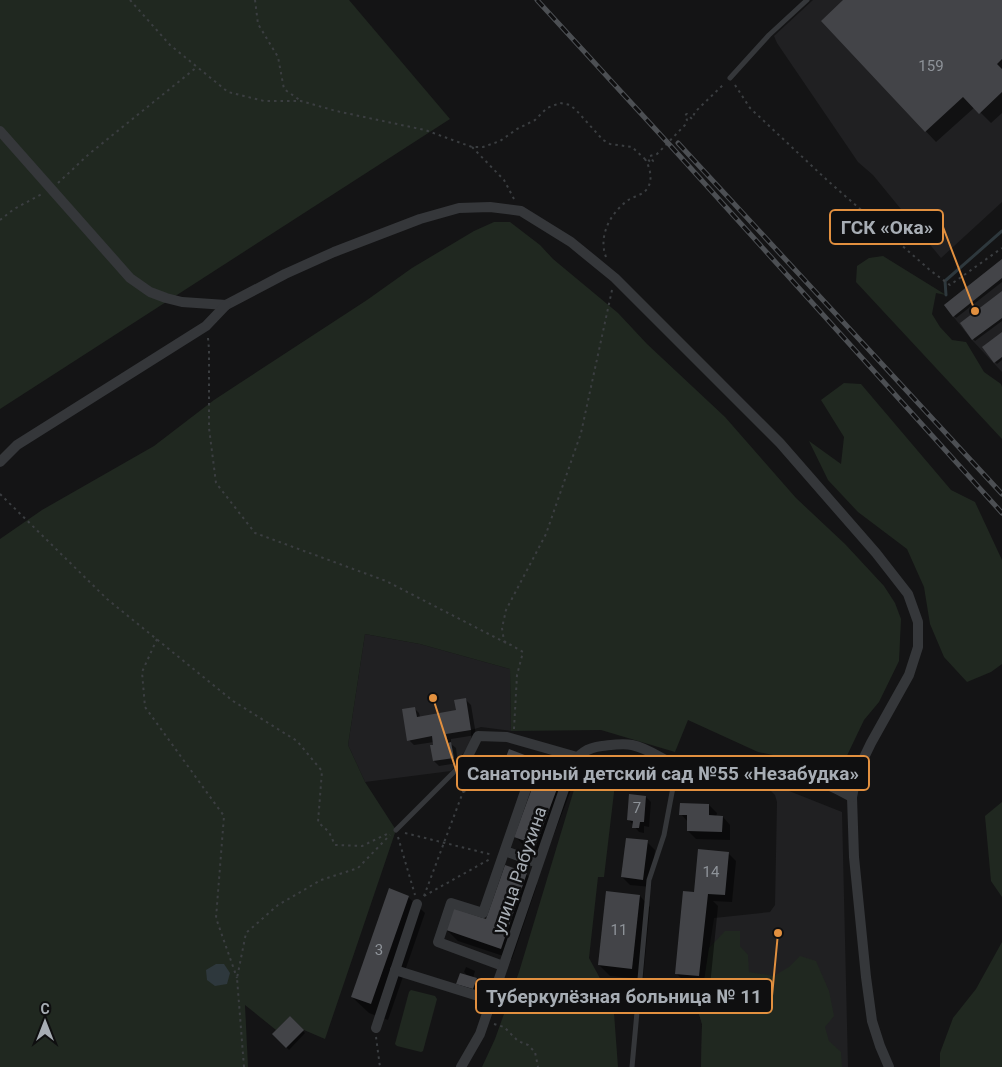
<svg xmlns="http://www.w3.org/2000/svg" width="1002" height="1067" font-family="Roboto,sans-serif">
<rect width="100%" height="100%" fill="#141415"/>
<g fill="#202022">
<path d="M813,0h189v202l-61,56 -68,-83 -15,-13 -81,-119 -3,-7z"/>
<path d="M1002,259v113l-30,-32 -28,-35z"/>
<path d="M365,634l55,10 90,25 1,62 -30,-4 -10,3v12l-20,29 -86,11 -17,-37z"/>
<path d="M759,779l83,33 6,255h-147l1,-43 -3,-10 15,-96 56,-6 5,-7 2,-103 -2,-7z"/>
</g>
<g fill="#202820">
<path d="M0,0h349l101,119 -450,290z"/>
<path d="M494,222h16l30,23 13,14 65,54 29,31 78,73 71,81 49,46 39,42 11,17 6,16 -2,42 -20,41 -15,18 -21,44 -33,7 -32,-15 -20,-4 -70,-32 -13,32 -74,-22 -90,1 -1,-62 -90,-25 -55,-10 -17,111 17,37 31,48 -71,209 -21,-9 -14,-14 -14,14 -31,-25 3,62h-248v-528l42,-29 112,-64 60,-46 153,-100 45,-32 62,-37z"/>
<path d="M883,256l63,39 -10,-2 -4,21 8,13 12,13 14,2 18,30 17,12 1,3v52l-146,-157 1,-16 12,-8z"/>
<path d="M844,383l17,1 90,106 24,12 27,58v104l-11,8 -24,10 -23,-25 -14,-33 -6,-37 -17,-38 -49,-37 -30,-32 -19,-39 32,23 3,-27 -23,-37z"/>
<path d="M576,783l39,1 -11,93h-6l-9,81 20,37v14l5,4 4,54h-136l13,-28 24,-67z"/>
<path d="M1002,802v95l-11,-16 -6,-65z"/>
<path d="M725,931h15v15l8,9 1,17 25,4 15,-9 11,-11 16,5 13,30 5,25 -9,11 4,14 12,11 1,15h-141l1,-43 -3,-10 10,-66z"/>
<path d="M1002,942v125h-62v-14l13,-35 23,-29z"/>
<path d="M411,990l24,6 2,3 -14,52 -2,1 -24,-6 -2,-2 14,-52z"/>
</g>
<path fill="#2e383d" d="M216,964h8l6,9 -3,11 -12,2 -8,-6 -1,-10z"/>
<g fill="#0007">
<path d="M845,0h157v113l-11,10 -16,-16 -39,35 -114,-121z"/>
<path d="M1002,260v22l-46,36 -2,-2z"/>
<path d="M1002,293v28l-27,20 -2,-2z"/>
<path d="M1002,333v27l-5,4 -2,-2z"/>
<path d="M466,700l5,5 5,30 -25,4v5l5,4 2,15 -19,3 -5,-5v-19l-20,3 -5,-5 5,-32 5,5 1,4 37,-6z"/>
<path d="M502,770l61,1 11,11 -28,73 -20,-7 -10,-11 18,-49 -21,-7z"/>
<path d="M646,797l5,5 -2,25 -5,-1v7l-5,-1 -10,-12z"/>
<path d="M709,805l8,8 -1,4h7l7,8v15l-34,-1 -8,-8v-9l-7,-8z"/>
<path d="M647,842l8,8 -4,37 -21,-2 -8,-8z"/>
<path d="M728,853l8,8 -4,41 -19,-1 5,5 -8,80 -23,-2 -11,-11 21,-79z"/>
<path d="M526,874l11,11 -25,74 -54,-18 -11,-11 40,-9z"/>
<path d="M640,896l10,11 -7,72 -33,-3 -11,-11z"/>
<path d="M408,897l17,16 -37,107 -19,-7 -17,-16z"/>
<path d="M466,967l9,4 -2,7 5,4 -3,9 -15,-5 10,-8 -6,-6z"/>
<path d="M290,1018l15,15 -16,17 -16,-16z"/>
</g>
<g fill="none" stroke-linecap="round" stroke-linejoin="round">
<path stroke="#2e383d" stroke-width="3" d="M946,295l-1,-14 57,-50"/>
</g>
<g fill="#434448">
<path d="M843,0h159v59l-5,5 5,5v23l-23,22 -16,-17 -38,35 -104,-111z"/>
<path d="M1002,259v19l-49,39 -9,-12z"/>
<path d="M1002,291v27l-30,22 -12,-17z"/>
<path d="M1002,332v25l-8,6 -12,-16z"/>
<path d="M466,698l5,32 -25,4 2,9 3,-1 3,16 -21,3 -3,-16h3l-1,-9 -25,5 -5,-32 13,-2 2,10 39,-7 -2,-10z"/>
<path d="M509,749l55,21 -28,75 -22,-8 20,-54 -33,-13z"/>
<path d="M629,794l17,2 -2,26h-4l-1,6h-7l1,-7 -6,-1z"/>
<path d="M680,803l29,1v11l14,1 -1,16 -35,-1v-16h-8z"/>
<path d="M626,838l22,2 -5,40 -22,-3z"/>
<path d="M698,849l31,3 -4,43 -17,-1 -9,82 -24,-2 8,-83 11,1z"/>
<path d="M505,865l22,8 -26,76 -55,-19 7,-22 33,11z"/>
<path d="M389,888l20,8 -38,108 -20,-7z"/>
<path d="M606,891l34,4 -8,74 -34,-4z"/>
<path d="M460,973l17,5 -4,11 -17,-5z"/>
<path d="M290,1016l14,14 -18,18 -14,-14z"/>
</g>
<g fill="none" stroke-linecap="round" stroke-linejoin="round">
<g stroke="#3b3e41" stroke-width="2" stroke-dasharray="2.5 4" stroke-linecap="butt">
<path d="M130,0l40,45 58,47 36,9h37l35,10 89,19 47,17h11l17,-6 17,-12 18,-9 12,-12 13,-5 10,2 6,5 27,30 7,4 22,3 13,12"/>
<path d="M255,0l3,24 20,33 6,32 17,12"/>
<path d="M735,85l15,23 78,73 103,90 19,14 52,-37"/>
<path d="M472,147l32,33 10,19"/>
<path d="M58,183l31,-29 108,-87"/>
<path d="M0,220l14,-11 28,-15"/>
<path d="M606,257c-8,-21 4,-43 21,-56 5,-4 12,-5 17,-9 10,-8 7,-23 1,-33l2,-1 4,5 2,-2 -3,-5 7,-2 28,-29 2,-5 -2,-5 2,-1 5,5 3,-7 30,-29"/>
<path d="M208,338l1,11v79l7,55 39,50 131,48 124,64"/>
<path d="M0,494l107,105 126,102 64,40 25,30 -4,51 11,10 6,13 27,1 27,-13"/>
<path d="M157,639l-15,33 3,35 79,109 -8,102 21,60"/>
<path d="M514,729l3,-54 6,-23 -19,-11 -2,-13 4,-18 40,-76 35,-101 31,-143"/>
<path d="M463,792l28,-10"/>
<path d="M405,833l88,22"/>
<path d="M398,837l17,58"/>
<path d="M424,896l39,-104 2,-19"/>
<path d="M424,896l66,-37"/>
<path d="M494,1024l10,3 14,14 10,4 7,7 3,15"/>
<path d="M376,1037l4,30"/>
<path d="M244,1067l-7,-89 9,-45 32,-28 43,-25 37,-12 32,-33"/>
</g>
<g stroke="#35373a" stroke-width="5">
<path d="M730,78l39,-43 38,-35"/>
<path d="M396,830l70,-70"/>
<path d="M632,1067l17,-187 15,-45 13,-69"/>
</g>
<g stroke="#35373a" stroke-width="10">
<path d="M0,131l130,147 20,14 16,6 16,4 44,3 59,-31 49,-22 86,-33 39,-11 31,-1 31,4 50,31 44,36 165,165 96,110 32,41 10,28v25l-9,28 -38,68 -14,29 -5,25 2,60 12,120 6,44 8,25 9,21"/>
<path d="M0,462l17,-17 189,-119 20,-21"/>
<path d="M505,851l33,12"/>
<path d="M503,966l-65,-24 13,-39 32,10 44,-127 -61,-26 12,-24 29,1 70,20"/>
<path d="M395,970l96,30"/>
<path d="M376,1028l41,-124"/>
<path d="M461,1067l19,-33 92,-268c7,-13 15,-18 30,-20 10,-1 20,-3 30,-1 21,4 38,22 59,25 19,2 35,-4 53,-6 31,-4 80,18 108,33"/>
</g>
<defs>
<g id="rail">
<path d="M537,0l131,143 334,370"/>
<path d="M678,143l324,351"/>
</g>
</defs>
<use href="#rail" stroke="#4c4f53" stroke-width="5"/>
<use href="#rail" stroke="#0f0f10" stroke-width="3" stroke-dasharray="9" stroke-linecap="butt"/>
</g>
<g text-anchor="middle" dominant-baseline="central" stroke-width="5" stroke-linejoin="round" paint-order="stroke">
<g font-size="15" fill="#8e9399">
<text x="931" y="66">159</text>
<text x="637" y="808">7</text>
<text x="711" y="872">14</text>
<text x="619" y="930">11</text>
<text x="379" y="950">3</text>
</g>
<g font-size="18" fill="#a7adb4" stroke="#0f0f10">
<text transform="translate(519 870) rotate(-71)">улица Рабухина</text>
</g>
</g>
<path fill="none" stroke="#e2903f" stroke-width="2" d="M975 311L943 227M433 698L457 773M778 933L772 996"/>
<g fill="#e2903f" stroke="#0f0f10" stroke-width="2">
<circle cx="975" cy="311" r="5"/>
<circle cx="433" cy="698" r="5"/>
<circle cx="778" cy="933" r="5"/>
</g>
<g fill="#0f0f10" stroke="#e2903f" stroke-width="2">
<rect x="830" y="210" width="113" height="34" rx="5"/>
<rect x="457" y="756" width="412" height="34" rx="5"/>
<rect x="476" y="979" width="296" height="34" rx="5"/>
</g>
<g font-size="19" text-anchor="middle" font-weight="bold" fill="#a7adb4">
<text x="887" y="234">ГСК «Ока»</text>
<text x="663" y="780">Санаторный детский сад №55 «Незабудка»</text>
<text x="624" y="1003">Туберкулёзная больница № 11</text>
</g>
<g transform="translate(45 1022)" stroke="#0f0f10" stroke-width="4" paint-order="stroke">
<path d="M0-4L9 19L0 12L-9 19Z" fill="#a7adb4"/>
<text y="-8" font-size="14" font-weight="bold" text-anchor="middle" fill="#a7adb4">С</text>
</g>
</svg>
